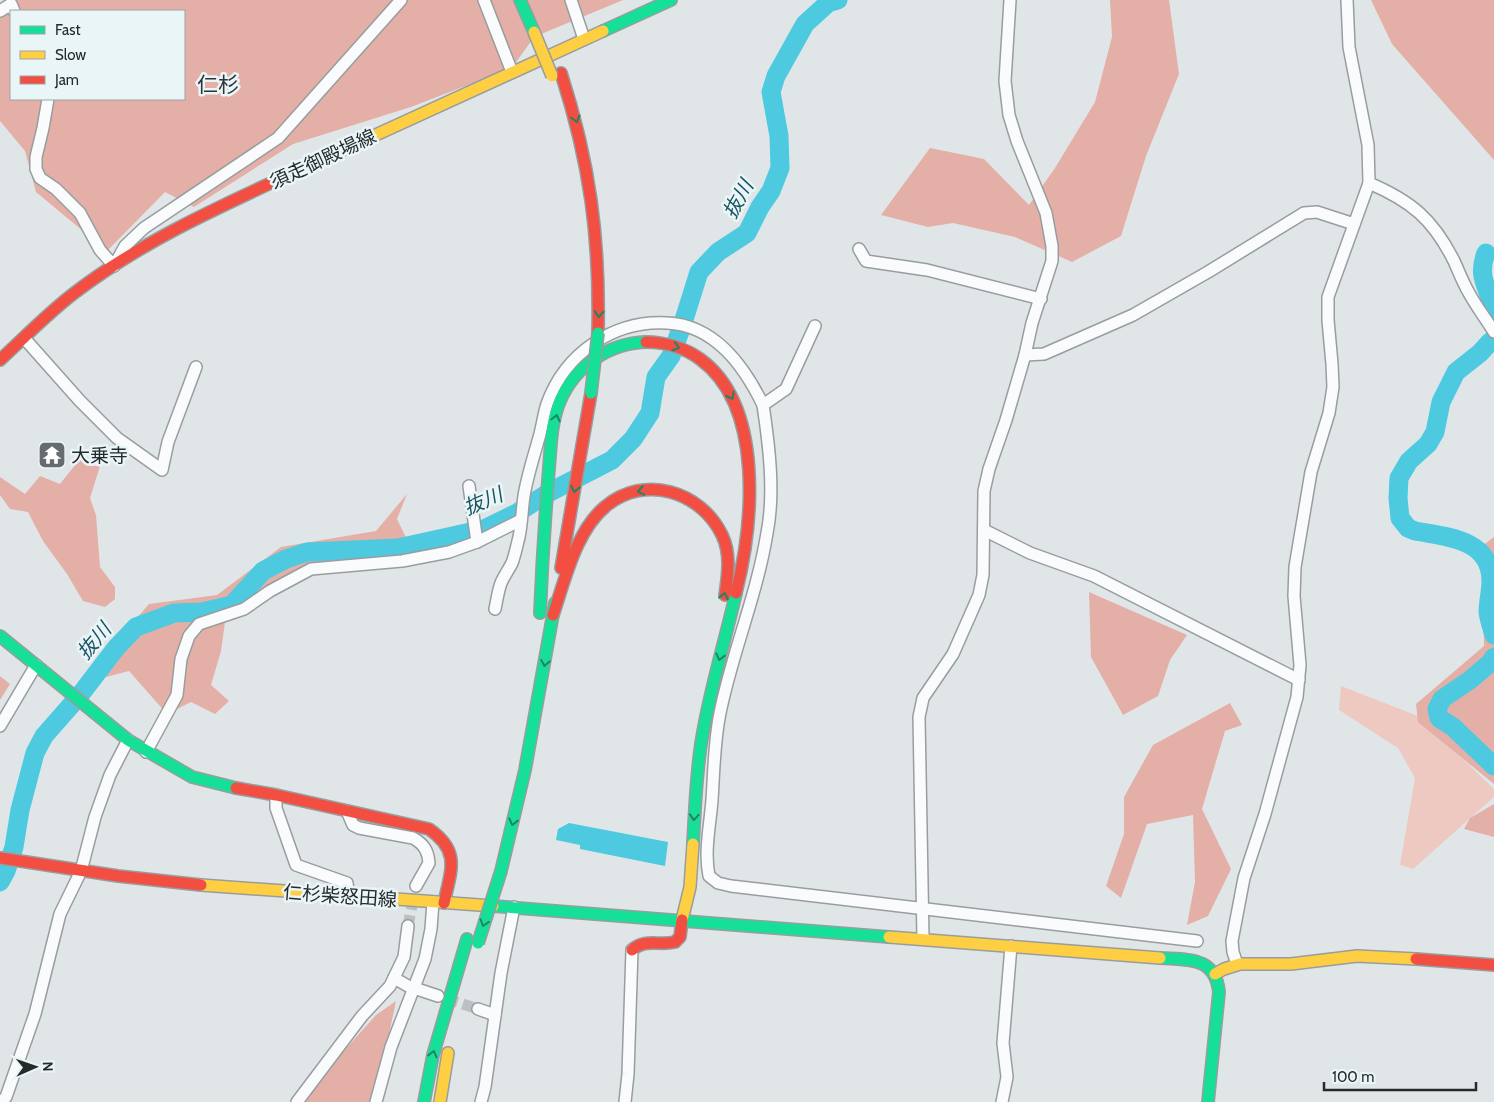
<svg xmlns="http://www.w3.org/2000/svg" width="1494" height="1102" font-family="Cabin,'Noto Sans JP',sans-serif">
<rect width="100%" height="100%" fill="#e0e6e8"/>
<path fill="#edc9c2" d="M1341,686l77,30 76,73v8l-81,72 -13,-4 15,-87 -17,-30 -59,-38z"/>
<g fill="#e4afa6" fill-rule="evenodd">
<path d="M6,0h617l-89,37 -22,31 -101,39 -118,37 -99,63 -29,-15 -58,59 -71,-59 -11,-41 -25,-30v-110zM11,11h173v88h-173z"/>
<path d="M1110,0h59l10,74 -33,82 -25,80 -49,26 -57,-25 -62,-14 -25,4 -47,-12 49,-67 54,11 45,46 26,-37 40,-66 17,-65z"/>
<path d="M1371,0h123v160l-102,-116z"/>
<path d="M80,459l9,7h11l-10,32 6,17 4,52 15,20v12l-10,8 -22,-6 -16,-27 -24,-33 -15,-29 -18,-3 -10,-14v-18l25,17 15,-18 20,8z"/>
<path d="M407,494l-10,25 15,31 -30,13 -71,13 -86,46 -4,29 -10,34 18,16 -14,13 -24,-12 -24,12 -38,-43 -23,6 3,-27 40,-46 68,-9 64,-48 95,-16z"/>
<path d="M1494,537v247l-76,-62 -2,-18 68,-58 -1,-57 -5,-40z"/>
<path d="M1089,592l98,43 -17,25 -12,36 -35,19 -32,-58z"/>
<path d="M0,676l10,8 -10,16z"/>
<path d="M1230,703l12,22 -17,6 -23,78 29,60 -23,47 -21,9 8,-43 -2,-67 -46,9 -26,74 -15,-12 18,-52v-37l29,-52z"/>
<path d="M1494,804v33l-30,-8 6,-11z"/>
<path d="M396,1001l-20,94 -3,7h-75l78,-87z"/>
</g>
<path fill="#4dcae0" d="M569,823l99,19 -3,24 -85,-17v-4l-24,-5 2,-11z"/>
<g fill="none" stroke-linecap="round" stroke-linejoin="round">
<g stroke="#4dcae0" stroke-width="19">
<path d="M1486,253c-10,26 4,35 8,60"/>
<path d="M1490,342l-10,11 -24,19 -15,30 -6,30 -7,12 -19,17 -10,17 -1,20 2,20 8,10 7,3c32,6 76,8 76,50 0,10 -3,21 -3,31 1,8 4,16 6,23"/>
<path d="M1494,657l-4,6 -20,17 -28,19 -5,10 2,9 14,9 41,39"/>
<path d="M0,882l6,-11 8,-24 6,-37 15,-57 9,-17 36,-41 36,-47 20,-21 38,-14 28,-1 30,-7 31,-34 23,-12 21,-7 91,-4 86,-19 33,-16 31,-20 64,-33 21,-21 17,-26 6,-36 15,-21 11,-30 17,-54 19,-20 29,-19 13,-26 11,-16 9,-23 -1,-32 -8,-44 5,-16 29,-52 23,-21 10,-3"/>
</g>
<g stroke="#bbc0c2" stroke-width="11" stroke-dasharray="11 5.5" stroke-linecap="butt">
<path d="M408,926l6,-31"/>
<path d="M447,999l31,10"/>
</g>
<defs>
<g id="street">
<path d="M484,0l28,72"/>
<path d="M571,0l13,39"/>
<path d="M0,11l11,-7 3,7"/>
<path d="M48,99l-5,29 -7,29v12l4,9 16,11 24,24 20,37 14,16 11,-20 19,-18 134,-90 123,-138"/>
<path d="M1369,183c42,18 64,36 85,78 5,11 9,22 15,32 7,13 17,26 25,39"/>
<path d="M859,249l7,12 61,9 114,29"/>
<path d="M815,326l-29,63 -23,16c6,40 12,88 4,128 -10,62 -35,120 -47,180 -6,29 -6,58 -8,87 -2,26 -8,51 -3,76l9,7 13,3 466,55"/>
<path d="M24,338l56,63 37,37 45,32 6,-28 28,-75"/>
<path d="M1025,355l19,-1 89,-39 75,-43 96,-59 13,-1 37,12"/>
<path d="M469,486l8,56"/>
<path d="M984,530l46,23 64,23 205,104"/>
<path d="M495,609c2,-9 3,-18 6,-26 3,-7 8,-14 11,-20 3,-8 5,-18 7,-26 3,-14 3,-28 5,-41 3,-19 9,-37 14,-55 4,-12 5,-25 9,-37 18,-51 67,-84 120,-81 48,2 77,43 96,82"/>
<path d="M0,726l36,-61"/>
<path d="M146,752l31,-57 4,-36 8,-23 10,-12 45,-15 26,-18 41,-22 91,-8 47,-9 28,-10 44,-22"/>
<path d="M276,795v13l20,57 51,18 2,14"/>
<path d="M347,811l6,14 6,3 54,10c11,6 15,13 16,25l-13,23"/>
<path d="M923,938l-4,-221 4,-19 30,-44 26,-59 4,-20 1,-84 5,-22 17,-49 19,-65 7,-32 20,-62v-15l-6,-33 -29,-72 -8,-26 -4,-34 5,-81"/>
<path d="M1237,964l-4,-12 -1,-11 12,-63 21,-64 32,-117 3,-32 -6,-69 1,-29 16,-95 18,-59 4,-26 -1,-23 -4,-44v-23l41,-114 -1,-38 -19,-98 -2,-47"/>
<path d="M394,978l14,8 30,10"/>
<path d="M478,1009l17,6"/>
<path d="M1,1102l5,-5 29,-83 25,-100 21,-43 14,-54 15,-42 18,-35"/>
<path d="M297,1102l65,-86 28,-30 14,-29 4,-31"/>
<path d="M376,1102l15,-55 34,-88 6,-30 2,-27"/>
<path d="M481,1102l4,-15 16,-114 13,-66"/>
<path d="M625,1102l3,-28 4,-124"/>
<path d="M1002,1102l5,-25 -4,-34 8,-97"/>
</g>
<g id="fast">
<path d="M520,0l14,32"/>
<path d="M603,31l68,-31"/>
<path d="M540,613c2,-48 5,-96 9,-145 2,-22 2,-46 11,-67 15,-35 49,-58 86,-59"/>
<path d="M0,636l128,104 64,37 44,11"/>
<path d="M693,844c2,-35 3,-71 9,-106 8,-49 23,-97 34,-145"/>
<path d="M501,871l24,-101 30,-167"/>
<path d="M493,906l396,31"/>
<path d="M1160,958c28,2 55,-2 59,34l-11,110"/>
<path d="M424,1102l9,-47 34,-116"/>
</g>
<g id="slow">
<path d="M286,176l317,-145"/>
<path d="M201,885l292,21"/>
<path d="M682,920l8,-33 3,-43"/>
<path d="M889,937l271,21"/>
<path d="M1215,974l9,-5 16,-5h51l66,-8 59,3"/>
<path d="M440,1102l8,-49"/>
</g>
<g id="jam">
<path d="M561,73c29,90 39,165 37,260"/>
<path d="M646,342c19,0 39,6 54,17 65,47 53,166 36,234"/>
<path d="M0,360c24,-22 47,-46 73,-66 65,-50 139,-84 213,-118"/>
<path d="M561,568l30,-175"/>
<path d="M553,615c12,-35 23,-85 53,-109 38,-32 95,-15 116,29 9,18 6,40 3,60"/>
<path d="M236,788l40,7 153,34c32,22 22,41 15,74"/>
<path d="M0,858l118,18 83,9"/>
<path d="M632,950c13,-12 27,-4 43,-8l5,-5 2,-17"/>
<path d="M1416,959l78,6"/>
</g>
</defs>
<use href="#street" stroke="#989d9f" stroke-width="14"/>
<use href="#fast" stroke="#989d9f" stroke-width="14"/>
<use href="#slow" stroke="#989d9f" stroke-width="14"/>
<use href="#jam" stroke="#989d9f" stroke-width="14"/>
<use href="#street" stroke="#fafbfc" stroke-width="11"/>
<use href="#fast" stroke="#16e098" stroke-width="11"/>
<use href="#slow" stroke="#ffcf43" stroke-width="11"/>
<use href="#jam" stroke="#f24e42" stroke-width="11"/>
<defs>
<g id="fast-bridge">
<path d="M591,393l7,-60"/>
<path d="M478,943l23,-72"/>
</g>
<path id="slow-bridge" d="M534,32l18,44"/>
</defs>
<use href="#fast-bridge" stroke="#989d9f" stroke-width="14" stroke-linecap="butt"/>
<use href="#slow-bridge" stroke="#989d9f" stroke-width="14" stroke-linecap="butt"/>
<use href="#fast-bridge" stroke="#16e098" stroke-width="11"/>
<use href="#slow-bridge" stroke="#ffcf43" stroke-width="11"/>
</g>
<defs><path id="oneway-chevron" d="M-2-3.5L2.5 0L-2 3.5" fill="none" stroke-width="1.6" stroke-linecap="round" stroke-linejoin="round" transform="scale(1.25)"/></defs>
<g stroke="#1e8562">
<use href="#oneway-chevron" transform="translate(576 119) rotate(75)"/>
<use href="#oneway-chevron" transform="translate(599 314) rotate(93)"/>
<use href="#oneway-chevron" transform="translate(676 347) rotate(17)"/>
<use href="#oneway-chevron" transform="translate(731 396) rotate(63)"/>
<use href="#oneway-chevron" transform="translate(556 418) rotate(-77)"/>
<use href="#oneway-chevron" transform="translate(575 489) rotate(100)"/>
<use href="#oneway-chevron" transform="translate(641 491) rotate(170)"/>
<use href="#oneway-chevron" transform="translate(724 596) rotate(-78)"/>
<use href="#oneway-chevron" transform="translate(720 657) rotate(104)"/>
<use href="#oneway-chevron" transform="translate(545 663) rotate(100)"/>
<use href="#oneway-chevron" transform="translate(694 817) rotate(94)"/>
<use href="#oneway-chevron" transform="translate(513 822) rotate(104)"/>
<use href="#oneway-chevron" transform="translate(484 923) rotate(107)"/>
<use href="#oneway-chevron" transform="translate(433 1054) rotate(-77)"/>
</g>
<defs>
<symbol id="temple-square" viewBox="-11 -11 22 22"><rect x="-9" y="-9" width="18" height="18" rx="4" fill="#666c6d" stroke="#eaf5f8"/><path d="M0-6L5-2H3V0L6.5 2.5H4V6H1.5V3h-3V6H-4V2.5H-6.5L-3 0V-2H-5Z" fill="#fff"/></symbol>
</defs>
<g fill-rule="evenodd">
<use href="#temple-square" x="36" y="439" width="32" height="32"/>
</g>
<g text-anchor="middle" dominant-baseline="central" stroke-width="5" stroke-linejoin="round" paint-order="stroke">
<g font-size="19" fill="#252a2b" stroke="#eaf5f8">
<text transform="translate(323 159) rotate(-25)">須走御殿場線</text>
<text transform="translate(340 896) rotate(4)">仁杉柴怒田線</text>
</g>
<g font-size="19" fill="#252a2b" stroke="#eaf5f8" text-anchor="start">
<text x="71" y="455">大乗寺</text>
</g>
<g font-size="20" font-style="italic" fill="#185461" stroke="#eaf5f8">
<text transform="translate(738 199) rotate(-61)">抜川</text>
<text transform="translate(483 501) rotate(-23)">抜川</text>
<text transform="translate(94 641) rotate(-50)">抜川</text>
</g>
<g font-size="21" fill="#2b3537" stroke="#eaf5f8">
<text x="218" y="84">仁杉</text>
</g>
</g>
<rect x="10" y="10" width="175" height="90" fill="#eaf5f8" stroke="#9ba4a6"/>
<rect x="20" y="26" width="25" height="8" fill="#16e098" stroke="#9ba4a6"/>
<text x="55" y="35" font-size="15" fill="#252a2b">Fast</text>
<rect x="20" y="51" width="25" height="8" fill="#ffcf43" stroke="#9ba4a6"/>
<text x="55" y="60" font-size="15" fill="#252a2b">Slow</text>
<rect x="20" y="76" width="25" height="8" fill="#f24e42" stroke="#9ba4a6"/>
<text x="55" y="85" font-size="15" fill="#252a2b">Jam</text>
<g transform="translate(35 1067) rotate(88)" stroke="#eaf5f8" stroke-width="4" paint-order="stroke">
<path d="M0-4L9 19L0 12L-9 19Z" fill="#252a2b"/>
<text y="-8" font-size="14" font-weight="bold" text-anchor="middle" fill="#252a2b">N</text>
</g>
<path d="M1324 1082v8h152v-8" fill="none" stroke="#252a2b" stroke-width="2.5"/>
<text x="1332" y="1082" font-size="15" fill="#252a2b" stroke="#eaf5f8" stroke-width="4" paint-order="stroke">100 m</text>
</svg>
